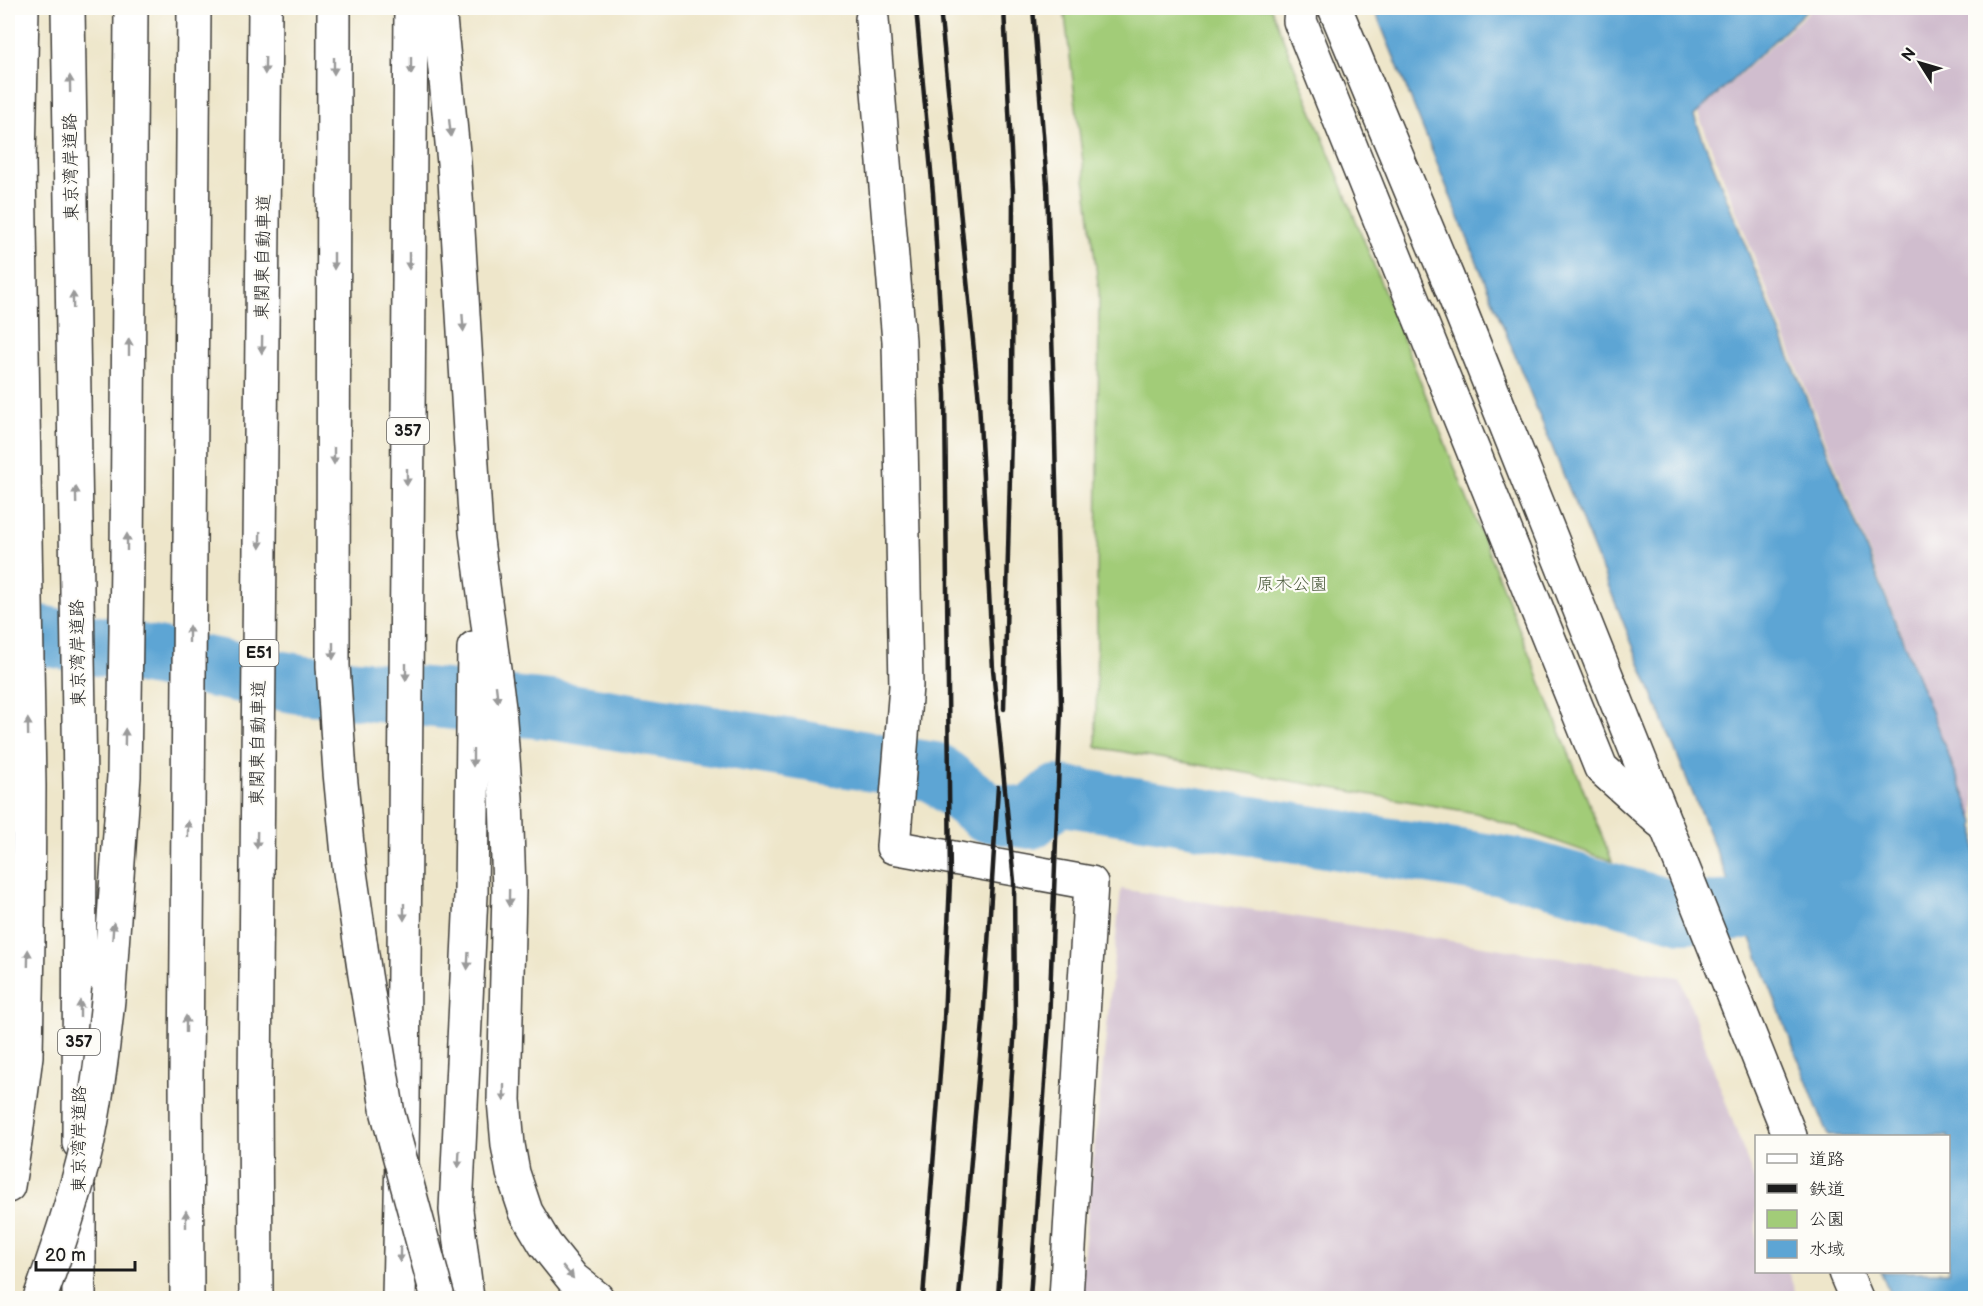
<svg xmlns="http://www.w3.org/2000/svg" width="1983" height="1306" font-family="'Balsamiq Sans','Klee One',sans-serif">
<rect width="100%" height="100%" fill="#fdfcf7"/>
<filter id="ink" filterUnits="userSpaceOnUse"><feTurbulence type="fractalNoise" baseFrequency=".0167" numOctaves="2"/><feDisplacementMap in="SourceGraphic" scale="12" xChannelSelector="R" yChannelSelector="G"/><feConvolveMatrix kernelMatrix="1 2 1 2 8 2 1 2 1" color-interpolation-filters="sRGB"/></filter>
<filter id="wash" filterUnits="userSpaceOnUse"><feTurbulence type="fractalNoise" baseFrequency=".008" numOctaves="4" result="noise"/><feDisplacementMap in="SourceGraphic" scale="24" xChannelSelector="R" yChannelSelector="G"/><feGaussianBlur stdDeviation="1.35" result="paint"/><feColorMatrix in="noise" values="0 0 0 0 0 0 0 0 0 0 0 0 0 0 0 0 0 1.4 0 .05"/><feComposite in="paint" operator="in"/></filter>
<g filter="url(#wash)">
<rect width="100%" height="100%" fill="#eee6ca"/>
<g fill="#d0bdce">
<path d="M1813,8h162v815l-277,-710z"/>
<path d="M1121,889l559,88 76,208v87h32l10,26h-719z"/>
</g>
<path fill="#a2cc78" stroke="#5f744a" stroke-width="1.5" d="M1064,8h207l341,853 -136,-48 -380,-66 3,-455z"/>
<path fill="#5da5d4" stroke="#3c6078" stroke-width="1.5" d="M1374,8h435l-115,108 281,706v476h-84l-10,-26h67v-136h-120l-88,-226z"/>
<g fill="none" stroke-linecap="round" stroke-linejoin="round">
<path stroke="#5da5d4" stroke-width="60" d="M8,629l291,55 252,26 384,62 51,40 44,7 27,-24 471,75 155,43 57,-3"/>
</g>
</g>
<g filter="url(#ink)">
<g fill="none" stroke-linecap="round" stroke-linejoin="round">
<defs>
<g id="street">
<path d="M1301,8l-1,13 301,747 59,53"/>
<path d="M1335,8l112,269 343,859"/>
<path d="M872,19l27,322 7,345 -13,161 198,36 -25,415"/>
<path d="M1845,1272l11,26"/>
</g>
<g id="highway">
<path d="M68,8l12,777 -1,358"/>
<path d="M439,8l15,155 22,369 23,176 7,90 3,93 -5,209 4,45 5,28 13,39 19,32 28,35 24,19"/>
<path d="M109,990l15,-214 3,-216 4,-552"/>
<path d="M8,1186l7,-44 11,-86 2,-116 1,-154 -10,-623 3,-155"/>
<path d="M79,1298v-107"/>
<path d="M187,1298l-1,-220 8,-1070"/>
<path d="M256,1298l-1,-213 10,-1077"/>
<path d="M399,1298l4,-196 8,-1094"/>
<path d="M467,1298l-11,-88 15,-315 3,-247"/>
</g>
</defs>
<use href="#street" stroke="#3c3a36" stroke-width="36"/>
<use href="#highway" stroke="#3c3a36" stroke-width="36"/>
<use href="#street" stroke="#fff" stroke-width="33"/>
<use href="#highway" stroke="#fff" stroke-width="33"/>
<g stroke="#1c1c1c" stroke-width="4.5">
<path d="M916,8l17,185 12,202 5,486 -6,139 -21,278"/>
<path d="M940,8l39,393 14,268 21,212 1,143 -17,274"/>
<path d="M1004,709l8,-313 1,-205 -9,-183"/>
<path d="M959,1298l24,-276 15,-235"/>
<path d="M1030,1298l19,-274 12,-317 -7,-312 -7,-210 -14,-177"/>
</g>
<defs>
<g id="highway-bridge">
<path d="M334,8l-1,658 7,107 9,92 16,110 23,139 50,184"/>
<path d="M40,1298c18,-50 35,-101 47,-153 11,-51 17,-104 22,-155"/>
</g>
</defs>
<use href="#highway-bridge" stroke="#3c3a36" stroke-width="36" stroke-linecap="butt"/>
<use href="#highway-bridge" stroke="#fff" stroke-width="33"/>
</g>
<defs><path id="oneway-solid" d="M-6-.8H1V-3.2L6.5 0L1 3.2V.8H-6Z" transform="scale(1.5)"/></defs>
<g fill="#999">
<use href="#oneway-solid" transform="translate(265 66) rotate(91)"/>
<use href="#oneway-solid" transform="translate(334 66) rotate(90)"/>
<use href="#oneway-solid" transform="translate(411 66) rotate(90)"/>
<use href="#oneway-solid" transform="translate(70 84) rotate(-91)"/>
<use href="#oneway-solid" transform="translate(450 128) rotate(84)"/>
<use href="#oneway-solid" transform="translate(334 261) rotate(90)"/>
<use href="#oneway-solid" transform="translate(409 261) rotate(90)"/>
<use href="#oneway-solid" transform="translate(73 300) rotate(-91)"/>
<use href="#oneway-solid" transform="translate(463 323) rotate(86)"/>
<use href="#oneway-solid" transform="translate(262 345) rotate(91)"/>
<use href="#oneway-solid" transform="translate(129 347) rotate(-90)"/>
<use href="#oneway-solid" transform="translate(334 456) rotate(90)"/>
<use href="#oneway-solid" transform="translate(407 477) rotate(90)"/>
<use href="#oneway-solid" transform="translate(76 495) rotate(-91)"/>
<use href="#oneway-solid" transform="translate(260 540) rotate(91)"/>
<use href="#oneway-solid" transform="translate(127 542) rotate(-90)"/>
<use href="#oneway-solid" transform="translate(189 634) rotate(-90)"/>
<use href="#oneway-solid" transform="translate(333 651) rotate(90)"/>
<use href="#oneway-solid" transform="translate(406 672) rotate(90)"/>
<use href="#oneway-solid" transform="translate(497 694) rotate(83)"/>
<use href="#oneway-solid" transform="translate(28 727) rotate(-91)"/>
<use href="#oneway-solid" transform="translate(125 737) rotate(-89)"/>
<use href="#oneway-solid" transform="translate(473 758) rotate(90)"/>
<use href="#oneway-solid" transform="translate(188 829) rotate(-90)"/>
<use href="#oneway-solid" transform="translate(257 840) rotate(91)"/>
<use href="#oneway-solid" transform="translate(509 898) rotate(91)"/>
<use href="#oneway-solid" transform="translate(404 912) rotate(90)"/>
<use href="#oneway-solid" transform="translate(113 931) rotate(-86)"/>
<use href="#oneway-solid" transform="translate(28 958) rotate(-89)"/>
<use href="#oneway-solid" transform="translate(468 961) rotate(93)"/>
<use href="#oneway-solid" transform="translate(80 1009) rotate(-90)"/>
<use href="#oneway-solid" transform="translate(186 1024) rotate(-90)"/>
<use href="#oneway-solid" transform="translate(504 1093) rotate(90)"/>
<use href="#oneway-solid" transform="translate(459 1159) rotate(93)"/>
<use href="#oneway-solid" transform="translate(186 1219) rotate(-90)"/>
<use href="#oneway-solid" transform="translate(400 1254) rotate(91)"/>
<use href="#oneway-solid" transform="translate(568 1272) rotate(50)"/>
</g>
</g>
<g text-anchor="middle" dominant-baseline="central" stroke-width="4.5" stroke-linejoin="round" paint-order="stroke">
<g fill="#fdfcf7" stroke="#605f5e" stroke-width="1.5">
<rect x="387" y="418" width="42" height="26" rx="4.5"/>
<rect x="239.5" y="640" width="39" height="26" rx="4.5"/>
<rect x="58" y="1029" width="42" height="26" rx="4.5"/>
</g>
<g font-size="16" font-weight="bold" fill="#1c1c1c">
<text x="408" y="431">357</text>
<text x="259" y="653">E51</text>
<text x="79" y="1042">357</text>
</g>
<g font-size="18" fill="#1c1c1c" stroke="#fdfcf7">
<text transform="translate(71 167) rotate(-91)">東京湾岸道路</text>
<text transform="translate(263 257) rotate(-89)">東関東自動車道</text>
<text transform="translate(78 653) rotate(-91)">東京湾岸道路</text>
<text transform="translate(258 743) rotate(-89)">東関東自動車道</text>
<text transform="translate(79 1139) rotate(-90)">東京湾岸道路</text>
</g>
<g font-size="18" fill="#4b5a3c" stroke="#fdfcf7">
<text x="1292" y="584">原木公園</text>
</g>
</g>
<rect width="1983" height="1306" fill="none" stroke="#fdfcf7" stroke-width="30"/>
<rect x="1755" y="1135" width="195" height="138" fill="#fdfcf7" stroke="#a3a29f" stroke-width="1.5"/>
<rect x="1767" y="1154" width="30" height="9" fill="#ffffff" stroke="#a3a29f" stroke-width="1.5"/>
<text x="1809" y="1165" font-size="18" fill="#1c1c1c">道路</text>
<rect x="1767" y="1184" width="30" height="9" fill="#1c1c1c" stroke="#a3a29f" stroke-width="1.5"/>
<text x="1809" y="1195" font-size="18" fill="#1c1c1c">鉄道</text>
<rect x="1767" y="1210" width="30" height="18" fill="#a2cc78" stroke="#a3a29f" stroke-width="1.5"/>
<text x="1809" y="1225" font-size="18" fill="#1c1c1c">公園</text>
<rect x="1767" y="1240" width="30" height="18" fill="#5da5d4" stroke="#a3a29f" stroke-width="1.5"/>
<text x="1809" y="1255" font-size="18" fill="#1c1c1c">水域</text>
<g transform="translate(1920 63) rotate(307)" stroke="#fdfcf7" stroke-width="4.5" paint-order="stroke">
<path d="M0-4.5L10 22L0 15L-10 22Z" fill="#1c1c1c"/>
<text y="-9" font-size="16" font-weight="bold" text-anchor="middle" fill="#1c1c1c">N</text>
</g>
<path d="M36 1261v9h99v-9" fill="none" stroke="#1c1c1c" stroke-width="3"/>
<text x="45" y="1261" font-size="18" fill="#1c1c1c" stroke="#fdfcf7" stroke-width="4.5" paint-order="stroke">20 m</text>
</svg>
